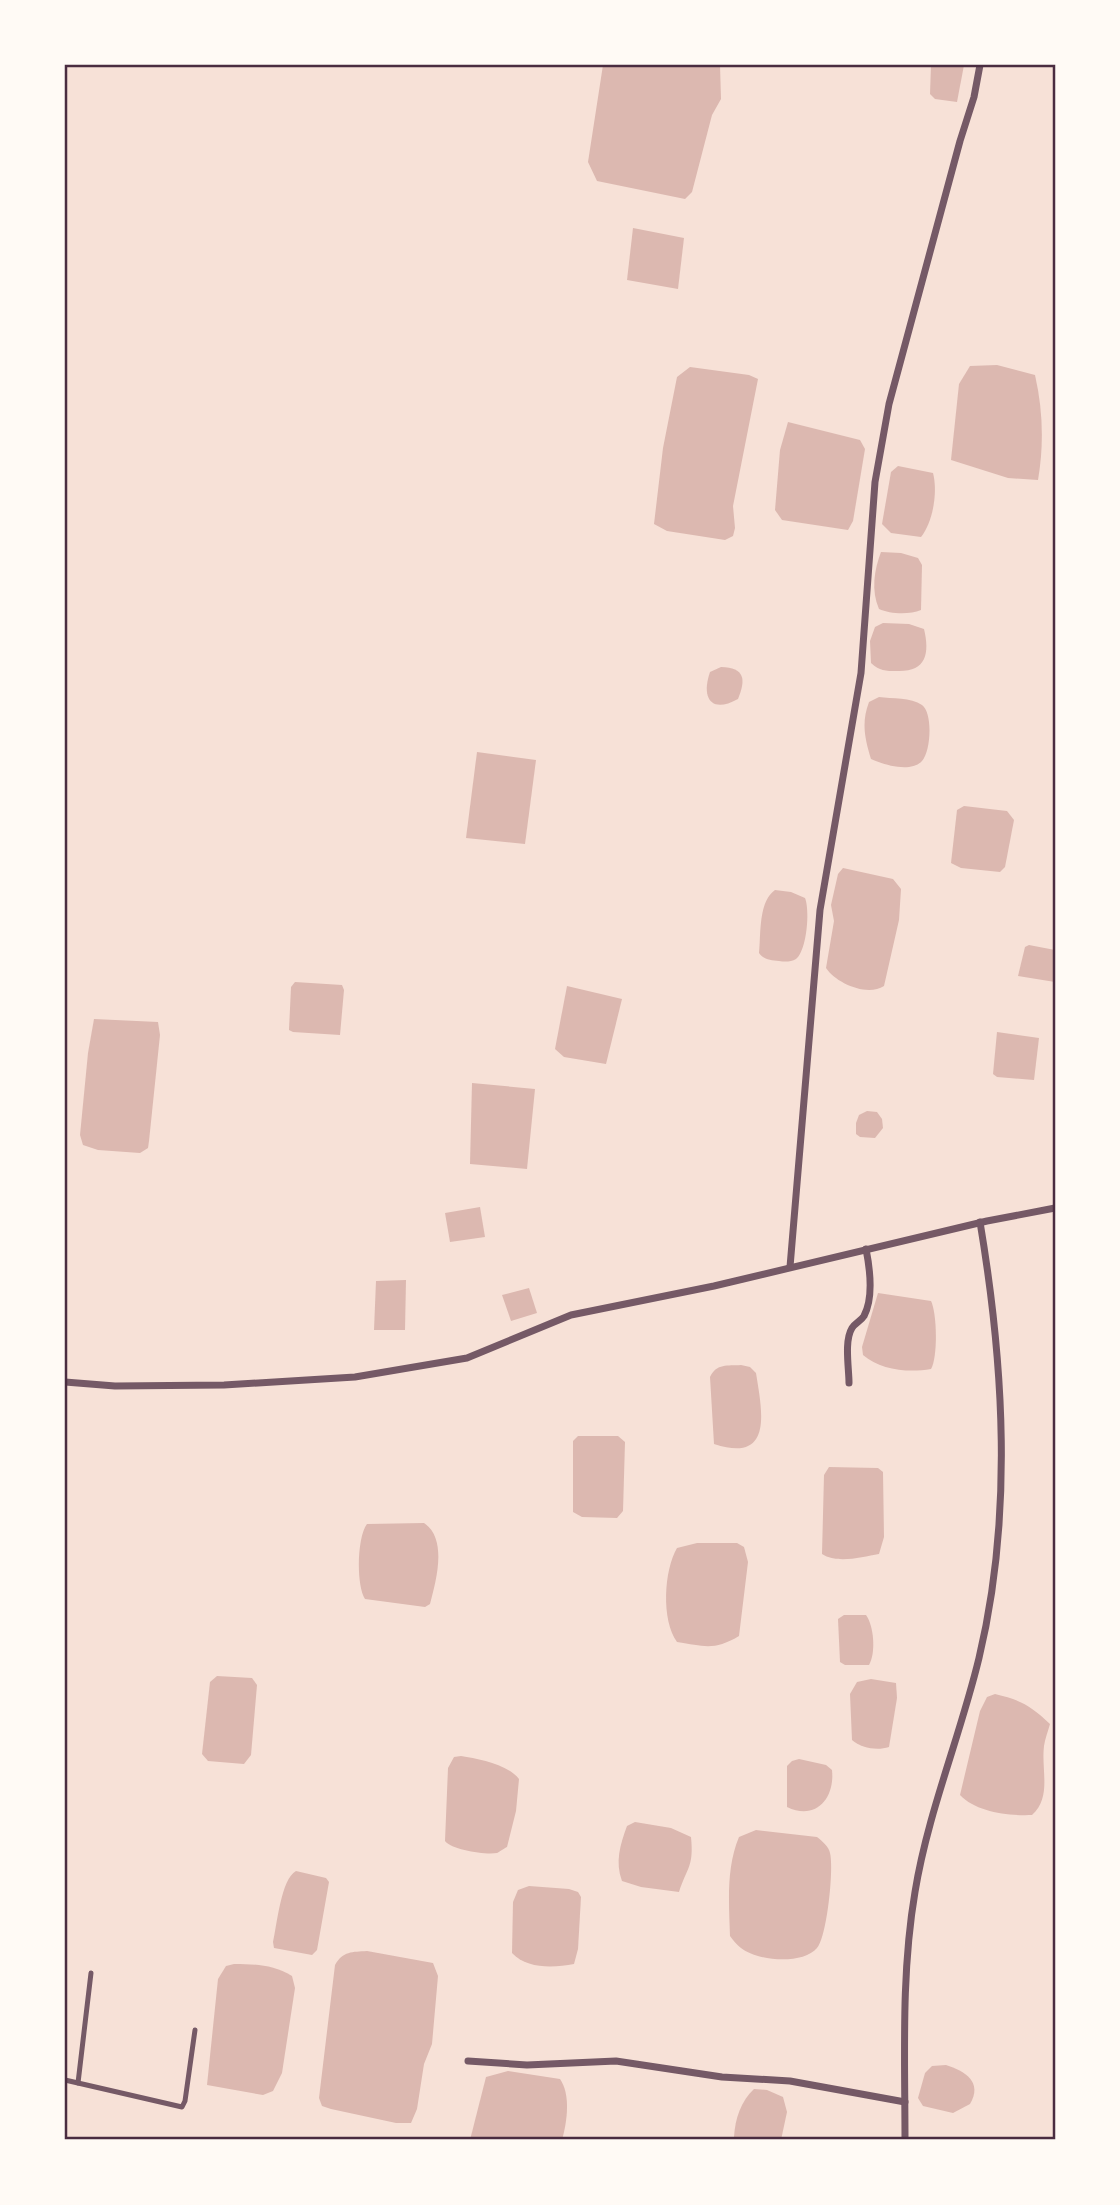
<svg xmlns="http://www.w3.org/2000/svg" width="1120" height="2205" font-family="'Libre Baskerville',serif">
<rect width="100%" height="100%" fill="#f7e1d7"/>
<g fill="#dcb8b0">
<path d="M603,65h117l1,34 -9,16 -20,77 -7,7 -88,-18 -9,-19z"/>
<path d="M931,65h33l-7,37 -22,-3 -5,-5z"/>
<path d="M633,228l51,10 -6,51 -51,-9z"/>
<path d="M997,365l38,10c8,35 9,70 3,105l-30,-2 -57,-18 8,-76 11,-18z"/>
<path d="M690,367l59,8 9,4 -25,127 2,22 -2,8 -8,4 -58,-9 -13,-7 9,-76 14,-71z"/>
<path d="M788,422l72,18 5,9 -12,72 -5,9 -66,-10 -7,-10 5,-60z"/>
<path d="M898,466l35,7c5,19 0,49 -12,64l-30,-4 -9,-9 9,-52z"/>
<path d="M881,552l20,1 17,5 4,7 -1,45c-12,5 -31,4 -42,-1 -8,-18 -5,-39 2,-57z"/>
<path d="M883,623l26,1 15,5c6,25 2,43 -27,42 -12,0 -17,0 -26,-8l-1,-22 5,-14z"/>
<path d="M721,667c24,1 25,12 17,32 -27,15 -37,-1 -28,-27z"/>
<path d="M879,697c13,2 32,0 43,8 11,8 9,46 0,56 -11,12 -38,4 -51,-2 -6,-20 -10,-36 -2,-57z"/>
<path d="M477,752l59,8 -11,84 -59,-6z"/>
<path d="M964,806l43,5 7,9 -9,47 -5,5 -39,-4 -10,-5 6,-53z"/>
<path d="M843,868l50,11 8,10 -2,31 -15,66c-17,11 -48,-3 -58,-18l8,-47 -3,-16 7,-31z"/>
<path d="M775,890l16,2 14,6c5,12 2,52 -9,61 -5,3 -11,3 -17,2 -8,-1 -15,-1 -20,-8 2,-18 -1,-51 16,-63z"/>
<path d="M1029,945l26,5v32l-37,-6 7,-29z"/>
<path d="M295,982l47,3 2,5 -4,45 -47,-3 -4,-2 2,-43z"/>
<path d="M567,986l55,13 -16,65 -42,-7 -9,-8z"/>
<path d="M94,1019l64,3 2,13 -11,106 -1,7 -8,5 -42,-3 -15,-5 -3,-10 8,-82z"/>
<path d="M997,1032l42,6 -5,42 -37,-3 -4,-3z"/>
<path d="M472,1083l63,6 -8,80 -57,-5z"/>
<path d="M867,1111l10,1 5,7 1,9 -8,10 -15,-1 -4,-3v-11l3,-8z"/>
<path d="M480,1207l5,30 -35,5 -5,-29z"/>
<path d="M406,1280l-1,50h-31l2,-49z"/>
<path d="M529,1288l8,25 -26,8 -9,-26z"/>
<path d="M878,1293l53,8c6,12 7,56 0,68 -23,4 -51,1 -68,-14l-1,-8z"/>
<path d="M741,1365l9,2 6,6c6,38 18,91 -42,71l-4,-67c7,-14 17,-11 31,-12z"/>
<path d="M578,1436h40l7,6 -2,69 -6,7 -35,-1 -9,-5v-71z"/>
<path d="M829,1467l49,1 5,4 1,65 -5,17c-17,3 -42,10 -57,0l2,-79z"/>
<path d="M424,1523c24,16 12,58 6,81l-5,3 -60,-8c-9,-14 -8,-62 2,-75z"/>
<path d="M697,1543h40l7,4 4,15 -9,74c-25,15 -35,10 -62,6 -16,-22 -13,-72 0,-94z"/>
<path d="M844,1615h22c8,11 10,38 3,50h-24l-5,-3 -2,-43z"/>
<path d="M217,1676l35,2 5,7 -6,70 -7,9 -36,-3 -6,-7 8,-72z"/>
<path d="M871,1679l25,4 1,15 -8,49c-12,4 -28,1 -37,-7l-2,-46 7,-12z"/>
<path d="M995,1694c26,6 36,12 55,30 -2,7 -5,15 -6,22 -3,24 8,51 -12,69 -24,1 -56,-3 -72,-20l20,-84 7,-14z"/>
<path d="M461,1756c18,3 46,8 58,23l-3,32 -9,36c-1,0 -9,6 -10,6 -12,2 -45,-3 -52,-12l3,-73 6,-11z"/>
<path d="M799,1759l27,6 6,5c3,28 -16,51 -45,37v-41l5,-5z"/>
<path d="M635,1822l36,6 20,9c3,30 -4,30 -12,55l-38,-5 -19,-6c-7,-19 -2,-36 5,-55z"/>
<path d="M756,1830l61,7c5,4 12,10 13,16 4,15 -3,84 -13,95 -14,17 -60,13 -76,0 -4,-3 -8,-8 -11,-12 -1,-33 -4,-68 9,-99z"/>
<path d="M296,1871l30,7 3,4 -12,68 -5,5 -38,-7 -1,-6c4,-17 8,-63 23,-71z"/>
<path d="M529,1886l40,3 9,3 3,5 -3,52 -4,15c-21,4 -47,5 -62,-11l1,-51 5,-12z"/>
<path d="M367,1951l66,12 5,13 -6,68 -8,20 -7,45 -6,14h-15l-65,-14 -9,-3 -3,-8 16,-133c8,-14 17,-13 32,-14z"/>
<path d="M234,1964c22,0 39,1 58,12l3,12 -13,85 -9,18 -10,4 -56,-10 11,-106 8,-13z"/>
<path d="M946,2065c19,6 37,17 24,39l-17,9 -30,-7 -5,-8 7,-25 7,-7z"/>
<path d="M508,2071l52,8c11,16 7,43 2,61h-92l16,-63z"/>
<path d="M754,2089l13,1 16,7 4,15 -6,28h-42l-5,-3c1,-18 7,-36 20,-48z"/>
</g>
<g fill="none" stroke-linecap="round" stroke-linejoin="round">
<g stroke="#755966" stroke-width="5">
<path d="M65,2080l117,27 3,-6 10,-71"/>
<path d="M78,2083l13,-110"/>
</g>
<g stroke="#755966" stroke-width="7">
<path d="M790,1267l30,-357 41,-237 14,-191 14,-78 71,-263 14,-44 6,-32"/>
<path d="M65,1382l50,4 109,-1 131,-8 112,-19 104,-43 143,-29 273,-65 68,-13"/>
<path d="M849,1383c0,-15 -5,-42 3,-55 3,-5 9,-7 12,-12 10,-19 6,-47 2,-67"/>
<path d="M468,2061l59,4 89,-4 106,16 68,4 115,21"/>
<path d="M905,2140c0,-82 -4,-166 10,-248 13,-80 45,-155 64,-234 34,-142 25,-293 1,-436"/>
</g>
</g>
<rect width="1120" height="2205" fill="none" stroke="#fffaf5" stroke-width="133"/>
<rect x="66" y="66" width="988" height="2072" fill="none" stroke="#4a2c40" stroke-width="2.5"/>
</svg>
